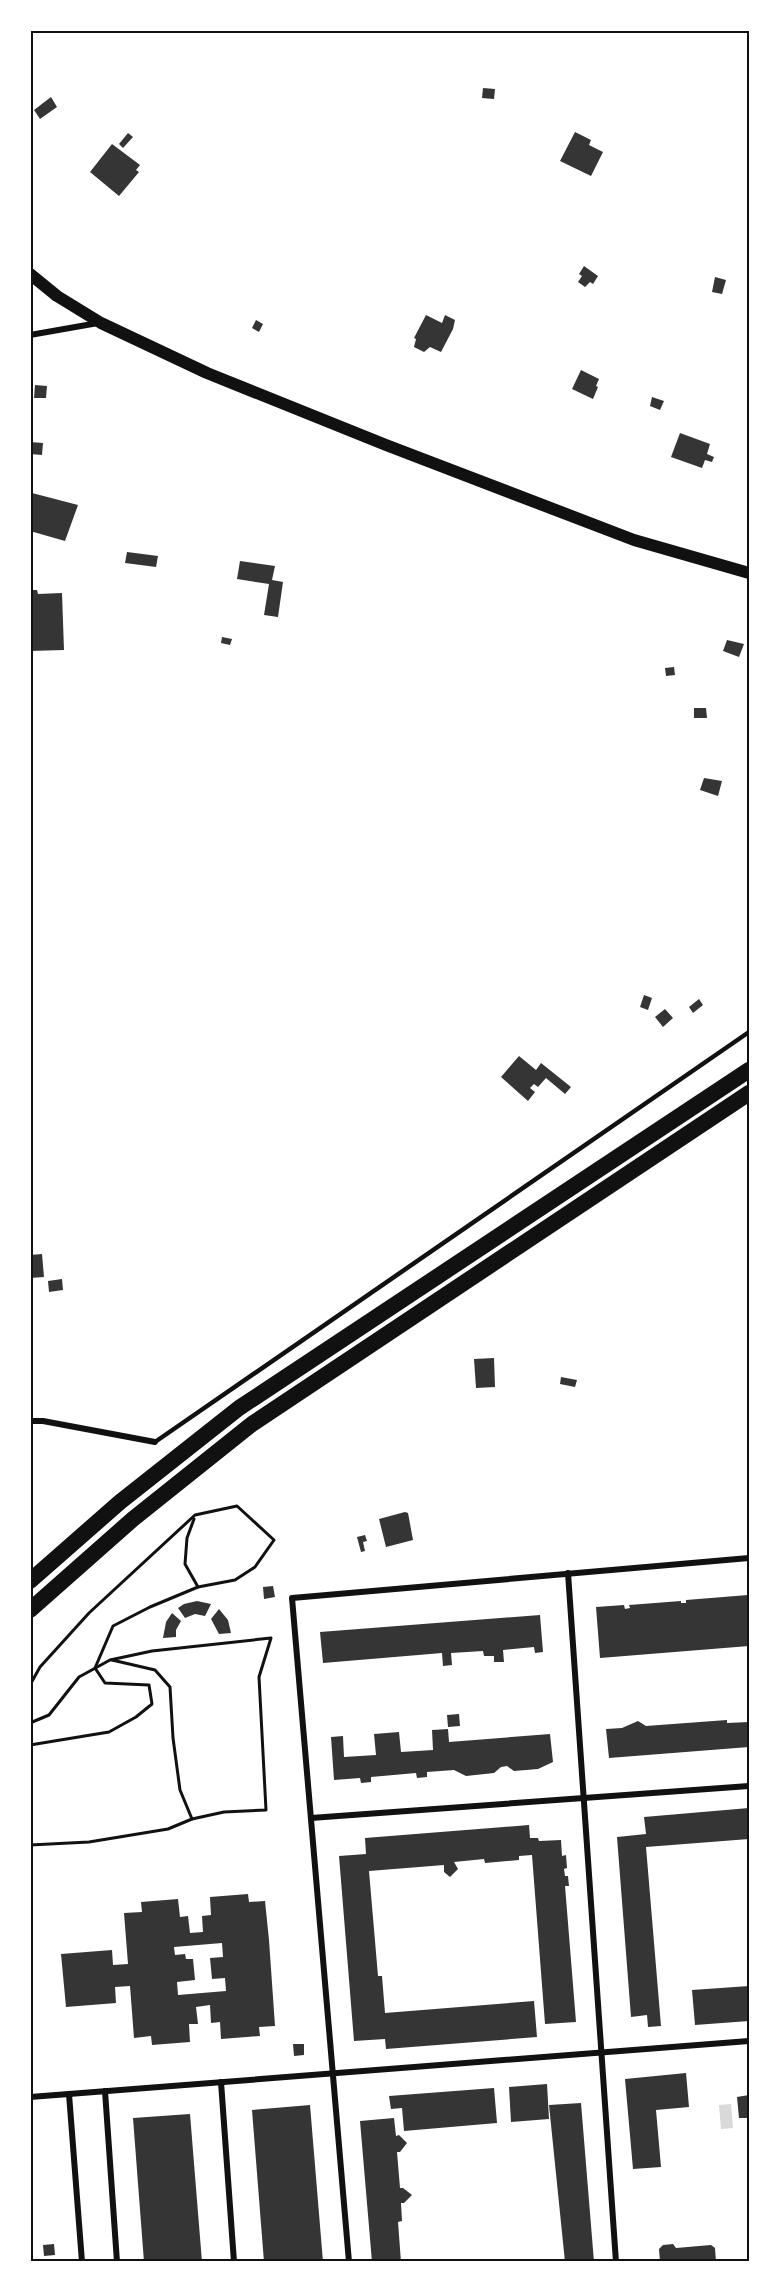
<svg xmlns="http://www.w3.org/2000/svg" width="779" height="2292" font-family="Karla,sans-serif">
<rect width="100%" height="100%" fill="#fff"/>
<path fill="#d9d9d9" d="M731,2104l2,24 -12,1 -2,-24z"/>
<g fill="#353535" fill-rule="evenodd">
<path d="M483,88l12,1 -1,10 -12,-1z"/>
<path d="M51,97l6,10 -17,12 -6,-9z"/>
<path d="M575,132l16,8 -2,5 14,7 -12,24 -31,-15z"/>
<path d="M128,133l5,4 -10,11 -4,-4z"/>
<path d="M112,144l28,21 -4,5 3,2 -20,24 -29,-24z"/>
<path d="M584,266l14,10 -5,8 -3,-2 -5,5 -7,-5 4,-6 -3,-2z"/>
<path d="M715,277l11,3 -4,14 -10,-2z"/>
<path d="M426,315l16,8 3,-8 10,5 -2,9 -12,23 -11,-5 -6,5 -10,-5 2,-8 -2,-1z"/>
<path d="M256,320l7,4 -4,8 -7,-4z"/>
<path d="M581,370l18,9 -3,7 2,1 -5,12 -21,-10z"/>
<path d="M35,385l12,1 -1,12h-12z"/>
<path d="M652,397l12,4 -4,9 -10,-4z"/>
<path d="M680,433l30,11 -3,10 7,3 -2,5 -7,-2 -3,8 -31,-11z"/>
<path d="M30,442l13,1 -1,12 -12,-1z"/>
<path d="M32,493l46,12 -13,36 -35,-10v-30z"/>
<path d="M127,552l31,4 -2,11 -31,-4z"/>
<path d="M240,561l35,5 -3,14 11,2 -5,35 -14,-2 5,-31 -32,-5z"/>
<path d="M30,590h7l1,4 24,-1 2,57 -34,1z"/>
<path d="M222,637l10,2 -2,6 -9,-2z"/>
<path d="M727,640l17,4 -5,13 -16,-6z"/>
<path d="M674,667l1,8 -9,1 -1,-8z"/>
<path d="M694,708h12l1,10h-13z"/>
<path d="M704,778l18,3 -4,15 -18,-6z"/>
<path d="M644,995l8,3 -4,12 -8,-3z"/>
<path d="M699,999l4,6 -10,8 -4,-6z"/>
<path d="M665,1009l8,9 -10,9 -8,-10z"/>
<path d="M519,1056l17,14 5,-7 30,24 -6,7 -19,-16 -8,9 -4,-3 -4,4 5,4 -7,9 -27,-24z"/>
<path d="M42,1254l2,23 -14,1v-23z"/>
<path d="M62,1279l1,11 -14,2 -1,-11z"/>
<path d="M494,1358l1,29 -19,1 -2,-29z"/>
<path d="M561,1377l16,3 -2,7 -15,-3z"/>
<path d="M405,1512l3,1 5,27 -27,7 -7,-28z"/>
<path d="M365,1535l2,6 -4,1 2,9 -4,1 -4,-15z"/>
<path d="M273,1586l2,11 -11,2 -1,-12z"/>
<path d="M748,1595l1,51 -149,12 -4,-51 28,-2 1,4 5,-1 -1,-3 52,-4v2h5v-3z"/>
<path d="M197,1601l14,3 -6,12 -10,-2 -10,4 -7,-10 6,-4z"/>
<path d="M219,1609l9,11 3,13 -12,1 -8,-15z"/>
<path d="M172,1613l9,8 -5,9v7l-13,1 3,-16z"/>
<path d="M540,1615l3,37 -8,1 -1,-6 -31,3 1,12h-10v-6h-10l-1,-5 -32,2 1,12 -9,1 -1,-13 -119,10 -3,-31z"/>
<path d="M459,1714l1,12 -12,1 -1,-12z"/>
<path d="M727,1720v3l22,-1v25l-140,11 -3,-29 16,-1 16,-7 8,5z"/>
<path d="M448,1729l1,13 101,-8 3,28 -15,7 -24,2 -7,-5 -6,1 -7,6 -28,3 -12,-6 -27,2v5l-10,1 -1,-5 -45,4v5l-10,1 -1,-5 -26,2 -3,-43 12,-1 1,21 32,-2 -2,-21 25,-2 2,20 32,-2 -1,-20z"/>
<path d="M749,1808v31l-103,8 15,179 -13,1 -1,-12 -16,2 -14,-180 29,-3 -2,-17z"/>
<path d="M529,1825l1,13h8l1,3 22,-1 1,16 4,-1 1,13 -3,1 1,7h3l1,10h-4l11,136 -31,2 -13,-169 -13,1v4l-34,3 -1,-4 -30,3 4,7 -8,8 -6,-5v-7l-75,6 9,105h4l3,37 149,-12 3,36 -151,12 -1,-10 -31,2 -15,-185 27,-2 -1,-16z"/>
<path d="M248,1894l1,8 16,-1 4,39 6,86 -16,1 1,9 -39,3 -1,-17 -9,1 -1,-18 -14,2 2,17h-9l1,18 -38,3 -1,-9 -17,2 -4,-52 -15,1 1,16 -50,4 -5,-53 51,-4 1,15 15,-1 -4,-51 18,-1 -1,-10 37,-3 2,18 8,-1 2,17 13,-1 -1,-16 9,-1 -1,-18zM222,1943l1,14 -13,1 2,21 13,-1 1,13 -48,4 -1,-13 18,-2 -2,-21h-7l-1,-5 -10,1 -1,-8z"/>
<path d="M749,1986v35l-54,4 -3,-35z"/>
<path d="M293,2044h11v11l-10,1z"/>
<path d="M686,2073l3,34 -33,3 5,57 -28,2 -8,-90z"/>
<path d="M547,2084l2,35 -38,3 -2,-35z"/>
<path d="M494,2088l3,35 -93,8 -2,-23 -11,1 -2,-13z"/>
<path d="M749,2095v23h-10l-2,-21z"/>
<path d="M581,2103l13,159h-29l-16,-157z"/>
<path d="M310,2105l13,157h-59l-12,-152z"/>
<path d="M190,2114l12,148h-58l-11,-144z"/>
<path d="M394,2118l2,18 3,-1 8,8 -7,9h-3l3,36h3l9,7 -8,8h-3l1,18 -4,1 3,40h-29l-12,-141z"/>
<path d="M54,2244l1,11 -11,1 -1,-11z"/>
<path d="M673,2244l3,4 35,-3 4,3 1,14h-56l-1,-13 4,-4z"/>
</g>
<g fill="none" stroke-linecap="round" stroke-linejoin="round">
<g stroke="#111" stroke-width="3">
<path d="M194,1519l-7,19 -2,26 13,23"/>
<path d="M112,1660l43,10 15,17 3,51 7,52 12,29"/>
<path d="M30,1685l10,-18 49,-54 106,-98 42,-9 37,34 -19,27 -20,13 -37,7 -48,20 -37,19 -18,42 10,15 44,2 3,19 -16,13 -27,15 -79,13"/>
<path d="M30,1723l19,-8 30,-38 31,-17 42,-9 119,-13 -12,39 7,133 -42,2 -32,7 -24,10 -79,13 -59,3"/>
</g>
<path stroke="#111" stroke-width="4.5" d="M155,1442l594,-410"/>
<g stroke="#111" stroke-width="6">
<path d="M30,335l68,-12"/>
<path d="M30,1421h13l112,21"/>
<path d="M568,1573l48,689"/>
<path d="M311,1818l438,-32"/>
<path d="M221,2082l13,180"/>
<path d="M105,2091l12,171"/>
<path d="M69,2094l13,168"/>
<path d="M30,2097l719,-56"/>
<path d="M349,2262l-57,-664 457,-40"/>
</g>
<path stroke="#111" stroke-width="12" d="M30,274l27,22 44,27 106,50 179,72 248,95 115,33"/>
<g stroke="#111" stroke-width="16">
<path d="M30,1581l90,-79 119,-94 510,-338"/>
<path d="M30,1610l103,-91 119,-95 497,-331"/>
</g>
</g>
<rect width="779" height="2292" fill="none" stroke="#ffffff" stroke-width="63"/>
<rect x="32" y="32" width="716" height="2228" fill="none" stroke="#111" stroke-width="2"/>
</svg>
